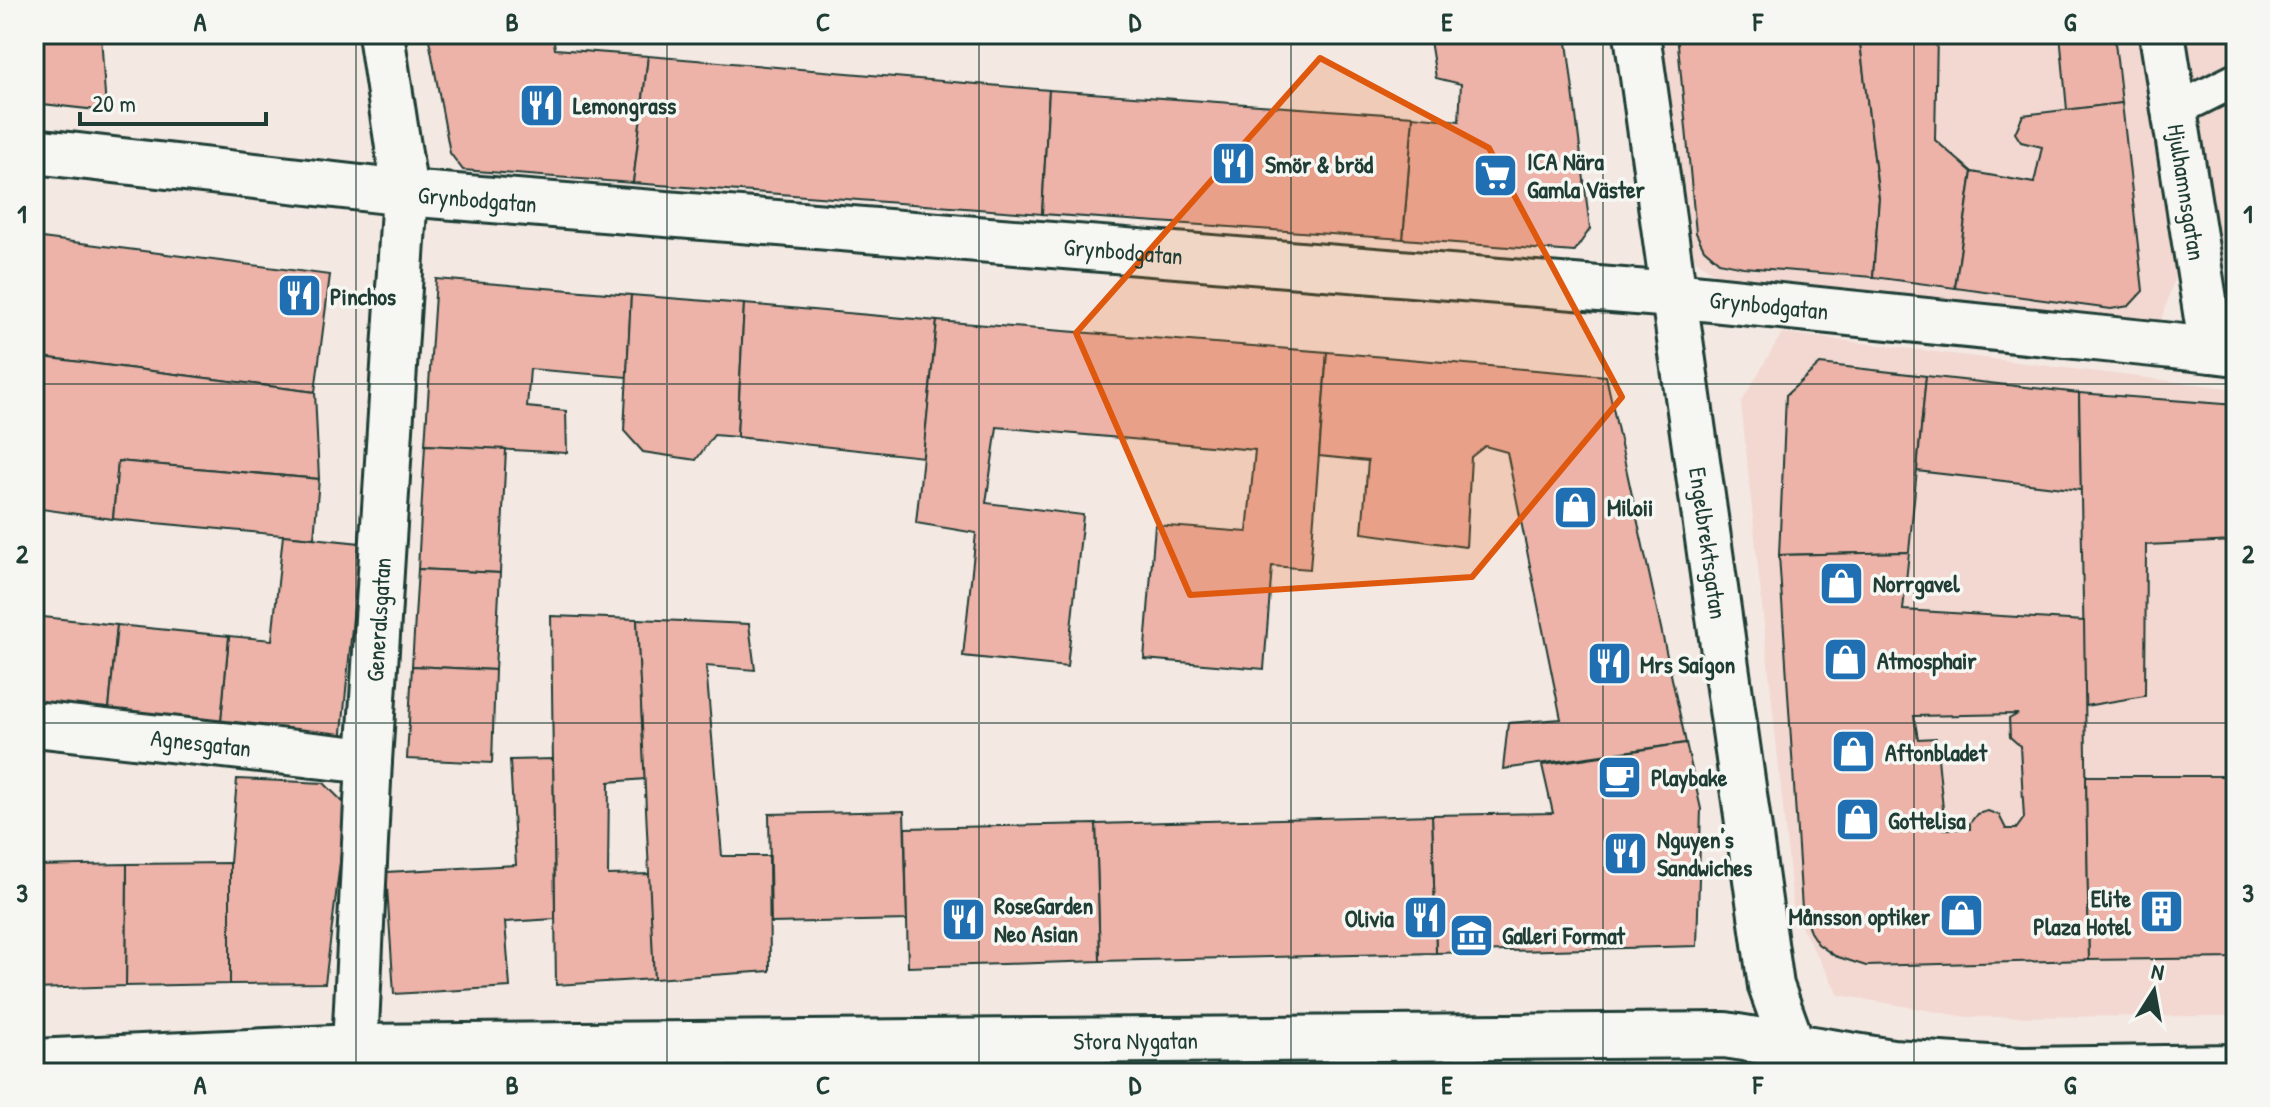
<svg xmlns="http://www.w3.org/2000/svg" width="2270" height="1107" font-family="'Patrick Hand',sans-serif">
<rect width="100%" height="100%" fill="#f4e8e3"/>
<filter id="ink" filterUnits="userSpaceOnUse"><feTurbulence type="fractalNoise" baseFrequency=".0125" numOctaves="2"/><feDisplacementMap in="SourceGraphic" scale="16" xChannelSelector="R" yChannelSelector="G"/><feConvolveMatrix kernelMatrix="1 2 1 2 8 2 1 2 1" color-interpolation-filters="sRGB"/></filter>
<g filter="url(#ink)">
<g fill="#f2d8d1">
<path d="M1658,34h492l32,221 -23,72 -425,-39 -46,-34z"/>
<path d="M2185,34h51v240l-12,-12z"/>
<path d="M1782,333l454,56v627l-269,1 -128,-22 -45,-81 -53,-511z"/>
</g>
<g fill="#edb2a8" stroke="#1f3d34" stroke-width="2" fill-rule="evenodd">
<path d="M34,34h67l5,77 -72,-8z"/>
<path d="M428,34h125l2,15 93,7 -15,127 -170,-13 -13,-17z"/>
<path d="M1429,34h137l24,195 -16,23 -171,-13 10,-123 46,5 2,-37 -25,-6z"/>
<path d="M1677,34h182l20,164 -6,79 -130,-10 -24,-5 -15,-13 -8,-16z"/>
<path d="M1859,34h78l-2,106 37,32 -17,116 -82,-11 6,-79z"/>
<path d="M2060,34h54l8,69 -55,7z"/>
<path d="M648,56l401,34 -7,124 -409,-31z"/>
<path d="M1049,90l364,26 -10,123 -361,-25z"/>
<path d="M2122,103l21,188 -14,15 -18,3 -156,-21 17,-116 62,11 8,-36 -21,-5 -6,-9 8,-18z"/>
<path d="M34,237l296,38 -15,117 -281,-36z"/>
<path d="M436,279l195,16 -4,82 -97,-8 -3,38 39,4 1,42 -142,-8z"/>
<path d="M631,295l113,9 -7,133 -23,-2 -18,25 -53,-8 -19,-21z"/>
<path d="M744,304l193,17 -14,136 -186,-20z"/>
<path d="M937,321l390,31 -17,217 -38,-3 -8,103 -120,-10 11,-134 92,7 8,-82 -258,-23 -11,76 97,12 -16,152 -104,-11 13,-123 -60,-10z"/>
<path d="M1327,352l279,24 80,367 -183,26 5,-46 53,-4 -54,-267 -22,-6 -14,11 -5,90 -104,-14 6,-72 -49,-5z"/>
<path d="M34,356l281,36 4,87 -201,-18 -5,58 -79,-11z"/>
<path d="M1820,364l106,12 -17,176 -130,3 7,-160z"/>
<path d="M1926,376l153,17 2,97 -164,-19z"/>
<path d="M2079,393l157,12v136l-90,4 -1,151 -60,10z"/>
<path d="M425,445l81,4 -6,124 -82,-4z"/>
<path d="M118,461l201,18 -5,59 -201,-19z"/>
<path d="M283,535l77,8 -19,200 -121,-12 9,-95 43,4z"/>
<path d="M1909,552l-6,58 181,11 5,339 -223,6 -31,-10 -17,-12 -8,-12 -8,-23 -23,-354zM2018,714l-9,5 1,18 10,9 4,72 -8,11h-10l-7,-14 -11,-4 -11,3 -7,9v6h-25l-9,-91 -18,1 -4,-23z"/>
<path d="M418,569l82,4 -5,97 -83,-4z"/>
<path d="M34,616l83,9 -9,95 -74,-7z"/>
<path d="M551,616l86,3 8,160 -36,3 -1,93 42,-1 4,105 -98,6z"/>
<path d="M637,619l112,5 6,46 -49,-4 16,190h47l1,115 -116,8z"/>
<path d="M117,625l112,11 -9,95 -112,-11z"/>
<path d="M412,666l83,4 -3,93 -85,-4z"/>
<path d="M1686,743l15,66 -4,137 -261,7 -4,-138 121,-2 -11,-48z"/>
<path d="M553,759l2,160 -50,3 5,65 -116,7 -8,-122 130,-7 -6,-105z"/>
<path d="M2086,776h150v182l-147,2z"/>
<path d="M237,779l87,4 23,23 -22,177 -95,1v-121z"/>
<path d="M904,811l3,109 -136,3 -2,-109z"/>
<path d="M1432,815l4,138 -336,8 -4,-137z"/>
<path d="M1096,824l4,137 -192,6 -3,-139z"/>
<path d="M230,863v121l-104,2 1,-122z"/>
<path d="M127,864l-1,122 -92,3v-123z"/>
</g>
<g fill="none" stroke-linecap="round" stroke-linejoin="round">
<defs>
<path id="service" d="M2174,111l62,-31"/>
<g id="pedestrian">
<path id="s1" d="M2163,40l49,310 24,3"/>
<path id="s2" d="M34,724l335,37"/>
<path id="s3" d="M355,1047l14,-286 36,-568"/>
</g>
<g id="minor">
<path d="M381,34l24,159"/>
<path id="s4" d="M1637,34l134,952 22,61 16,17"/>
<path d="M2162,34l1,6"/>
<path id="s5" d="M34,151l371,42 1268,102 539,55"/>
<path id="s6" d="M34,1062l321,-15 1370,-12 167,27 129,8 215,-3"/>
</g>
</defs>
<use href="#service" stroke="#1f3d34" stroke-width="38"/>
<use href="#pedestrian" stroke="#1f3d34" stroke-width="50"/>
<use href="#minor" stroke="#1f3d34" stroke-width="50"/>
<use href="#service" stroke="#f6f6f2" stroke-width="32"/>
<use href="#pedestrian" stroke="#f6f6f2" stroke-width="44"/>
<use href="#minor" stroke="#f6f6f2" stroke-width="44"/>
</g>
</g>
<path fill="#de580e" fill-opacity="0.2" stroke="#de580e" stroke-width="6" stroke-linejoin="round" d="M1320,58l169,90 133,249 -150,180 -282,18 -114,-262z"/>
<path fill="none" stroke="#1f3d34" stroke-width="2" stroke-opacity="0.55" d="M356,34v1039M667,34v1039M979,34v1039M1291,34v1039M1603,34v1039M1914,34v1039M34,384h2202M34,723h2202"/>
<defs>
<symbol id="restaurant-square" viewBox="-11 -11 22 22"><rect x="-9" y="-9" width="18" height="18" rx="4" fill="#1f6fb2" stroke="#f6f6f2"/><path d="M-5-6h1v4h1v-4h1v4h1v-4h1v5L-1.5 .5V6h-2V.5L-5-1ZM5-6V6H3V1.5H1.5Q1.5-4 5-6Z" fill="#fff"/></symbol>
<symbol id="supermarket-square" viewBox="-11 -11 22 22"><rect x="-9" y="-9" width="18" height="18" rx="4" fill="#1f6fb2" stroke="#f6f6f2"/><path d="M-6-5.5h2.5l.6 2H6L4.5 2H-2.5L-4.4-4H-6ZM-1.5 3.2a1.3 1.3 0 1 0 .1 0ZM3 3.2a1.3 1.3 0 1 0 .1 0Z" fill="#fff"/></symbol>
<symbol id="shop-square" viewBox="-11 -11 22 22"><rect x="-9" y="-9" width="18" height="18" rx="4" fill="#1f6fb2" stroke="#f6f6f2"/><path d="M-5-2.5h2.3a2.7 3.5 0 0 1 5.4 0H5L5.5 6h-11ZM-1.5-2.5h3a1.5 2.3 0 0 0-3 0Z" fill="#fff"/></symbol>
<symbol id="cafe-square" viewBox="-11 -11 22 22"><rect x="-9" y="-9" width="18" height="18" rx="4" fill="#1f6fb2" stroke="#f6f6f2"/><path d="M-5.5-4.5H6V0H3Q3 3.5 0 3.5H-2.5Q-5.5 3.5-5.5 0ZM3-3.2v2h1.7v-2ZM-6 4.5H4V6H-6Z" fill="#fff"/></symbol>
<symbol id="building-square" viewBox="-11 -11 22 22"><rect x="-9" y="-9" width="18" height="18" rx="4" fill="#1f6fb2" stroke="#f6f6f2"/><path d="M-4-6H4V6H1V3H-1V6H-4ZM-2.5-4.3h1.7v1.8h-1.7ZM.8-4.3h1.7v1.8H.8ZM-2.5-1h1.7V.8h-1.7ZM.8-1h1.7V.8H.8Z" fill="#fff"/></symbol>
<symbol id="museum-square" viewBox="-11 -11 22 22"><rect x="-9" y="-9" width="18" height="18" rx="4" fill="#1f6fb2" stroke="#f6f6f2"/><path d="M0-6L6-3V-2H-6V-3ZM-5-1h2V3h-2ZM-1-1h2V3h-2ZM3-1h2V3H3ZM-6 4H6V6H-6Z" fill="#fff"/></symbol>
</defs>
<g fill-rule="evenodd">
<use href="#restaurant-square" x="516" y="80" width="51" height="51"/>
<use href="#restaurant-square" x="1208" y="138" width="51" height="51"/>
<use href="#supermarket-square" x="1470" y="150" width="51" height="51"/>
<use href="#restaurant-square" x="274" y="270" width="51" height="51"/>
<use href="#shop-square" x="1550" y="482" width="51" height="51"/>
<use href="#shop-square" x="1816" y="558" width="51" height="51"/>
<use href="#shop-square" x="1820" y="634" width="51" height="51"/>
<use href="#restaurant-square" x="1584" y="638" width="51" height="51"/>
<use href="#shop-square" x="1828" y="726" width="51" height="51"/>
<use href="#cafe-square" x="1594" y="752" width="51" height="51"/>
<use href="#shop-square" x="1832" y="794" width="51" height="51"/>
<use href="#restaurant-square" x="1600" y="828" width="51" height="51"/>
<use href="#building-square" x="2136" y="886" width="51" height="51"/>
<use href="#shop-square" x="1936" y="890" width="51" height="51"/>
<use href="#restaurant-square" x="1400" y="892" width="51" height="51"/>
<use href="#restaurant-square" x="938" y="894" width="51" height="51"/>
<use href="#museum-square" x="1446" y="910" width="51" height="51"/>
</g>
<g text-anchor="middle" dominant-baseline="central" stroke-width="7" stroke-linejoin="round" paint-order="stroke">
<g font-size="24" font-weight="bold" fill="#1f3d34" stroke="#f6f6f2" text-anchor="start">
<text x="573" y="105">Lemongrass</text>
<text x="1527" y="161">ICA Nära<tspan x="1527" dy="28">Gamla Väster</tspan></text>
<text x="1265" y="164">Smör &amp; bröd</text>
<text x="330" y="296">Pinchos</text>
<text x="1607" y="507">Miloii</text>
<text x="1873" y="583">Norrgavel</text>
<text x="1877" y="660">Atmosphair</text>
<text x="1640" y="664">Mrs Saigon</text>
<text x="1885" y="752">Aftonbladet</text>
<text x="1651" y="777">Playbake</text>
<text x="1888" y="820">Gottelisa</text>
<text x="1657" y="839">Nguyen's<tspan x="1657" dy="28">Sandwiches</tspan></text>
<text x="2131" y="898" text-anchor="end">Elite<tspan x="2131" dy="28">Plaza Hotel</tspan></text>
<text x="994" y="905">RoseGarden<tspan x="994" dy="28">Neo Asian</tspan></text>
<text x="1930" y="916" text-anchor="end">Månsson optiker</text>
<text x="1394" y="918" text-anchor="end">Olivia</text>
<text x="1502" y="935">Galleri Format</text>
</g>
<g font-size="24" fill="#1f3d34" stroke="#f6f6f2">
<text stroke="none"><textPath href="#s1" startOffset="154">Hjulhamnsgatan</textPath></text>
<text stroke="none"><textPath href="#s5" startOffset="446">Grynbodgatan</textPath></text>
<text stroke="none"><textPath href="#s5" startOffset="1094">Grynbodgatan</textPath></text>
<text stroke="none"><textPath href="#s5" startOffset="1742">Grynbodgatan</textPath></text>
<text stroke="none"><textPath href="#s4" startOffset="514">Engelbrektsgatan</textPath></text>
<text stroke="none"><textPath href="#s3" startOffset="428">Generalsgatan</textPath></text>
<text stroke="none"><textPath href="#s2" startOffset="168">Agnesgatan</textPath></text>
<text stroke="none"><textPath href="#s6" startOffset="1102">Stora Nygatan</textPath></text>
</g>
</g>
<rect width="2270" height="1107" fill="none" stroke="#f6f6f2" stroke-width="88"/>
<g transform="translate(2154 991) rotate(11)" stroke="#f6f6f2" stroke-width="6" paint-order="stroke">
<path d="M0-6L14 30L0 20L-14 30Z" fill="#1f3d34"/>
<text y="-12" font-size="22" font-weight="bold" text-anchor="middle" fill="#1f3d34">N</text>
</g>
<path d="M80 112v12h186v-12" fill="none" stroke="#1f3d34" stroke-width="4"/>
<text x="92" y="112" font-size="24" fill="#1f3d34" stroke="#f6f6f2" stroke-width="6" paint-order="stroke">20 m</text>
<rect x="44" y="44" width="2182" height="1019" fill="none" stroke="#1f3d34" stroke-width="3"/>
<g font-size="26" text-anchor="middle" font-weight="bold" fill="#1f3d34">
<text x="200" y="31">A</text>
<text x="512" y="31">B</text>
<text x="823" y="31">C</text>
<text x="1135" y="31">D</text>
<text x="1447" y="31">E</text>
<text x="1758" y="31">F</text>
<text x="2070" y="31">G</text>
<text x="22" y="223">1</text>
<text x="2248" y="223">1</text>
<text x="22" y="563">2</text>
<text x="2248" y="563">2</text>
<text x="22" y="902">3</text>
<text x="2248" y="902">3</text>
<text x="200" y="1094">A</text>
<text x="512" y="1094">B</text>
<text x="823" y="1094">C</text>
<text x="1135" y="1094">D</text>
<text x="1447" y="1094">E</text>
<text x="1758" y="1094">F</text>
<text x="2070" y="1094">G</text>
</g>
</svg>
